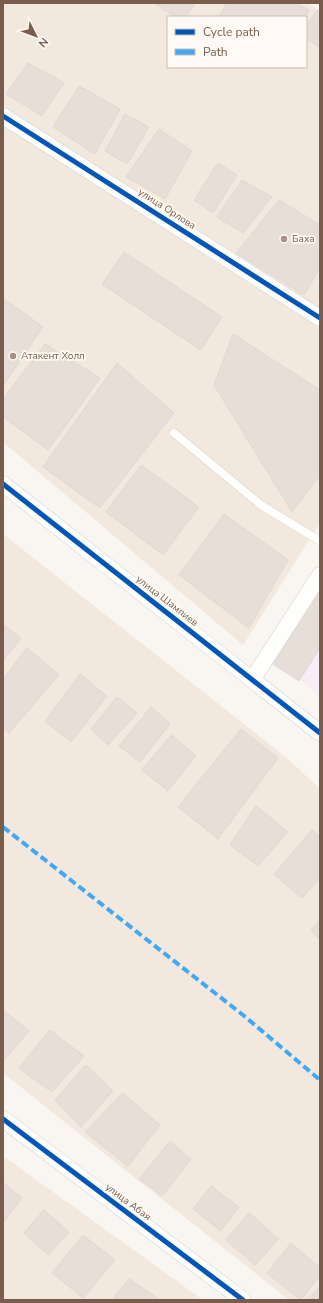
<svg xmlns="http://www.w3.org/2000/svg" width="323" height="1303" font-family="'Nunito Sans',sans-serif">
<rect width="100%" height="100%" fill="#f9f5f0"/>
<g fill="#f2e8de" fill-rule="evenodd">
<path d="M3,3h304l13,8v512l-77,122 -240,-203zM168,17h138v50h-138z"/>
<path d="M3,534l284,224 33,31v511h-31l-286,-227z"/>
<path d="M6,1158l197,142h-200v-137z"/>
</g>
<path fill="#f6eef6" d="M320,621v76l-31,-28z"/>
<g fill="#e6ded7" stroke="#e2d8d2">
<path d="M154,3h41l-9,14h-11z"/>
<path d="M227,3h69l13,7 -4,7h-86z"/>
<path d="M317,10l3,2v36l-14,-10v-12z"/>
<path d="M28,63l36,20 -22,33 -36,-22z"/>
<path d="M79,86l41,23 -25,45 -42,-27z"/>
<path d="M125,114l24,13 -22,37 -22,-13z"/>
<path d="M159,129l33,22 -27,48 -39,-22z"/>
<path d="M218,163l19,12 -24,38 -19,-13z"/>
<path d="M242,180l30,17 -29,36 -26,-16z"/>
<path d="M279,200l41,25v43l-16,27 -68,-42z"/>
<path d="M124,252l98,65 -21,33 -99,-66z"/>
<path d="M3,298l40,29 -40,59z"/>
<path d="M233,334l87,56v85l-28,37 -78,-127z"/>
<path d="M45,344l55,34 -52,72 -45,-33v-18z"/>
<path d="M117,363l57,50 -74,95 -57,-41z"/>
<path d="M141,465l58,42 -36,48 -57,-43z"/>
<path d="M224,514l64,46 -39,68 -70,-53z"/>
<path d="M320,591v57l-21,33 -26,-17z"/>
<path d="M3,625l18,13 -18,23z"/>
<path d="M27,648l32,27 -50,58 -6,-6v-48z"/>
<path d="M80,674l27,22 -36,46 -26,-21z"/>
<path d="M117,697l20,16 -29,32 -17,-16z"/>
<path d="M151,707l19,17 -30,38 -21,-16z"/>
<path d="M241,729l37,29 -60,81 -40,-32z"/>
<path d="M171,735l25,21 -28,35 -26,-21z"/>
<path d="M256,806l32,26 -30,34 -28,-21z"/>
<path d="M312,830l8,7v41l-18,20 -28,-24z"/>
<path d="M320,920v20l-9,-10z"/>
<path d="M3,1010l26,21 -26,30z"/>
<path d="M50,1030l34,26 -32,36 -33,-24z"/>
<path d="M86,1065l27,26 -32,36 -26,-27z"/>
<path d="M123,1093l37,32 -32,41 -43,-34z"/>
<path d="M170,1141l21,18 -29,37 -23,-17z"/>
<path d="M3,1182l19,16 -19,25z"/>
<path d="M211,1186l28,21 -18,24 -28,-22z"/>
<path d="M44,1210l25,22 -21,23 -24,-22z"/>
<path d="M249,1213l30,26 -24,26 -29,-25z"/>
<path d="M83,1235l32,25 -32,38 -31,-25z"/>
<path d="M291,1243l29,25v7l-19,25 -34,-27z"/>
<path d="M129,1279l31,21h-48z"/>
<path d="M320,1286v14h-13z"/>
</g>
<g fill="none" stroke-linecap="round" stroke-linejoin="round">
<defs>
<path id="service" d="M174,433l87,72 59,36"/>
<g id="minor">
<path d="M3,116l317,202"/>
<path d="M3,484l317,249"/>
<path d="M252,680l68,-105"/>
<path d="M3,1119l240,181"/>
</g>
</defs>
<use href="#service" stroke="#d7d1cb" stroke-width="9"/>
<use href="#minor" stroke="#d7d1cb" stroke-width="17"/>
<use href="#service" stroke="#fefefd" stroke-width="8"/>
<use href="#minor" stroke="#fefefd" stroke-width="16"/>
<path stroke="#3fa9f5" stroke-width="4" stroke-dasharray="8 4" stroke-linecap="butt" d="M3,827l240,188 77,65"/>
<defs>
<g id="cycleway">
<path d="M3,116l317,202"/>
<path d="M3,484l317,249"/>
<path d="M3,1119l240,181"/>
</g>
</defs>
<use href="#cycleway" stroke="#fffaf3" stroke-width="8"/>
<use href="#cycleway" stroke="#0057b8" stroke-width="5"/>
</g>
<g fill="#a69286" stroke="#fffaf3" stroke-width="1.5">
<circle cx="284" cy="239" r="4"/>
<circle cx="13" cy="356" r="4"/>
</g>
<g text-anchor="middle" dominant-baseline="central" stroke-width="3.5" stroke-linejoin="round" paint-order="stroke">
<g font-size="10" fill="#7a5c4d" stroke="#fffaf3">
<text transform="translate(167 209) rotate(33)">улица Орлова</text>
<text transform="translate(167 601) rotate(38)">улица Шампиев</text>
<text transform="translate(128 1202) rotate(37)">улица Абая</text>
</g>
<g font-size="10" fill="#7a5c4d" stroke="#fffaf3" text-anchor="start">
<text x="292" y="239">Баха</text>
<text x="21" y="356">Атакент Холл</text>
</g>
</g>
<rect width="323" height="1303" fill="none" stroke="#7a5c4d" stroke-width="8"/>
<rect x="167" y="16" width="140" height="52" fill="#fffaf3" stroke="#cabbb1"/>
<rect x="175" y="29" width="20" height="6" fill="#0057b8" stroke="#cabbb1"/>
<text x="203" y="36" font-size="12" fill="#7a5c4d">Cycle path</text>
<rect x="175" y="49" width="20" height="6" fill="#3fa9f5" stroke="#cabbb1"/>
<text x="203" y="56" font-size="12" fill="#7a5c4d">Path</text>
<g transform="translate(36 36) rotate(132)" stroke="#fffaf3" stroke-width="3" paint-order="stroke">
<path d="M0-3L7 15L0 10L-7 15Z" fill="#7a5c4d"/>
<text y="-6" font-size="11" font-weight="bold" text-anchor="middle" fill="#7a5c4d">N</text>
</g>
</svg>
